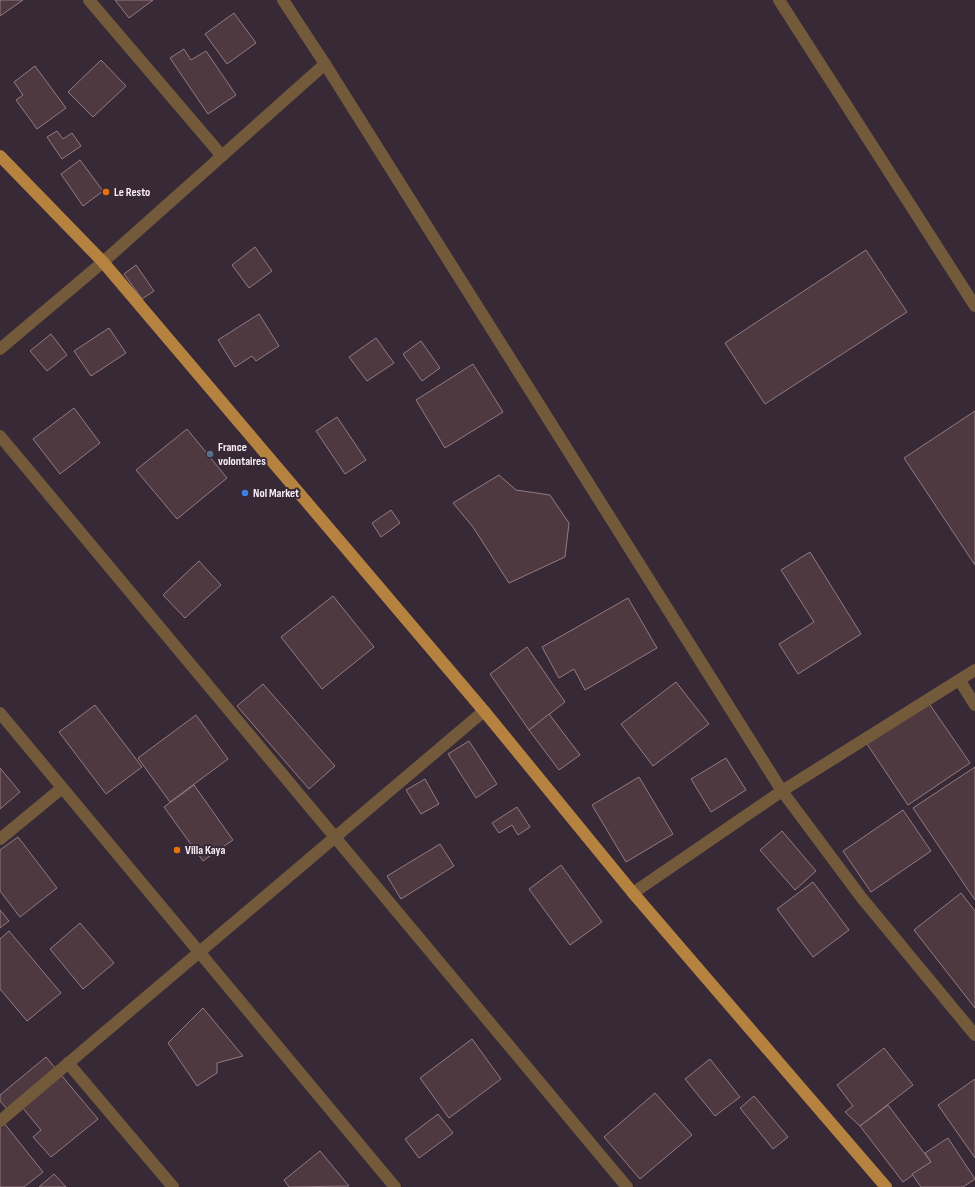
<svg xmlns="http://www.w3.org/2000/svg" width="975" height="1187" font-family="'Sofia Sans Condensed',sans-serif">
<rect width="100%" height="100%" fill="#382937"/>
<g fill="#4f3940" stroke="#937b82">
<path d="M0,0h23l-23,16z"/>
<path d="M115,0h38l-24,18z"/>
<path d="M234,13l22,30 -29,21 -22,-30z"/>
<path d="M184,49l7,11 15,-9 30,44 -28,19 -38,-56z"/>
<path d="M101,60l25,26 -33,31 -25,-25z"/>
<path d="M35,66l31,42 -29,21 -21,-29 7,-5 -9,-13z"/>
<path d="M57,131l6,8 9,-6 9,13 -19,13 -15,-22z"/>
<path d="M80,160l23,31 -20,15 -22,-32z"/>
<path d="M255,247l17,24 -23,17 -17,-23z"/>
<path d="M866,250l41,62 -142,92 -40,-61z"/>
<path d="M136,265l18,26 -12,8 -18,-25z"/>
<path d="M259,314l20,32 -23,15 -4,-5 -17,11 -17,-27z"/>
<path d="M109,328l17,25 -35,23 -17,-25z"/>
<path d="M51,334l16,21 -20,16 -17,-20z"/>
<path d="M376,338l18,25 -27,18 -18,-24z"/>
<path d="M421,341l19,27 -18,13 -19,-27z"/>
<path d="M473,364l30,48 -58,36 -29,-48z"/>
<path d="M74,408l26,35 -40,31 -27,-35z"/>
<path d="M975,411v154l-71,-107z"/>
<path d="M337,417l29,43 -21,14 -29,-43z"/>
<path d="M187,429l40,49 -50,41 -41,-49z"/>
<path d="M499,475l17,15 34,5 19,28 -4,34 -56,26 -36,-56 -20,-24z"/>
<path d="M391,510l9,13 -19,14 -9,-14z"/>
<path d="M810,552l51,82 -63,40 -19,-30 35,-22 -33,-52z"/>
<path d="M199,561l22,24 -36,33 -22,-23z"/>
<path d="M333,596l41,51 -52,42 -41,-52z"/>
<path d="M628,598l29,50 -72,42 -11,-21 -15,9 -17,-31z"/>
<path d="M527,647l38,55 -36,28 -39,-56z"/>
<path d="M676,682l33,42 -56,42 -32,-42z"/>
<path d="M263,684l72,82 -26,23 -72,-83z"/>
<path d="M928,702l42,61 -62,42 -41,-61z"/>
<path d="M95,705l47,62 -36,27 -47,-62z"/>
<path d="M549,714l31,41 -21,15 -30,-40z"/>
<path d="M196,715l32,44 -58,43 -32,-44z"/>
<path d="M469,741l28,43 -21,14 -28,-44z"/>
<path d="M726,758l20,32 -35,22 -20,-33z"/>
<path d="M975,767v133l-62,-92z"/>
<path d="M0,768l20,24 -20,17z"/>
<path d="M639,777l34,57 -47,28 -34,-57z"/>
<path d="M425,779l14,25 -18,10 -15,-24z"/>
<path d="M194,785l39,55 -30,21 -39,-54z"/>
<path d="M517,807l13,20 -12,8 -6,-10 -13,8 -7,-10z"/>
<path d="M903,810l28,41 -60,41 -28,-41z"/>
<path d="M782,831l34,40 -21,19 -35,-40z"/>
<path d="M18,837l39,51 -37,29 -20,-26v-41z"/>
<path d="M440,844l14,22 -53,33 -14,-23z"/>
<path d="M561,865l41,57 -32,23 -41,-56z"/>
<path d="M813,882l36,48 -36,27 -36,-48z"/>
<path d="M961,893l14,18v97l-61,-78z"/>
<path d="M0,910l9,11 -9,7z"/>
<path d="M80,923l34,40 -31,26 -33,-40z"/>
<path d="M9,931l52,62 -34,28 -27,-32v-50z"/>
<path d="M203,1008l40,48 -26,7v10l-20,13 -29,-43z"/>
<path d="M472,1039l29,40 -52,39 -29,-40z"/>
<path d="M884,1048l29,37 -53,41 -15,-14 8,-6 -16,-21z"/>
<path d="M46,1057l52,62 -47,38 -18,-20 8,-7 -19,-23 -10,8 -12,-14v-6z"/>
<path d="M710,1059l30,38 -25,19 -30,-37z"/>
<path d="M975,1079v79l-37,-53z"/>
<path d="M655,1093l37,42 -52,44 -36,-42z"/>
<path d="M754,1096l34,41 -15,12 -33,-41z"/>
<path d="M888,1105l43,57 -28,20 -43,-56z"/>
<path d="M438,1114l15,19 -34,25 -14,-19z"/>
<path d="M0,1118l43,54 -19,15h-24z"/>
<path d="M948,1138l27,41 -12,8h-42l-9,-13 19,-12 -6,-9z"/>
<path d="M320,1151l29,35 -60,1 -5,-7z"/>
<path d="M54,1174l12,13h-27z"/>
</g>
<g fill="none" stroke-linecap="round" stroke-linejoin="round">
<g stroke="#735a3b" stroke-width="12">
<path d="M89,0l133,156"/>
<path d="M283,0l42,64 457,727 79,106 114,138"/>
<path d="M779,0l196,306"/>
<path d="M0,349l103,-87 222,-198"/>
<path d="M0,436l627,751"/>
<path d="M960,681l15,24"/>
<path d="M0,713l395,474"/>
<path d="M0,839l62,-51"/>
<path d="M633,893l149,-102 193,-121"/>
<path d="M68,1063l105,124"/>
<path d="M0,1121l484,-410"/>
</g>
<path stroke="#b68240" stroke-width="12" d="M0,156l103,106 381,449 149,182 253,294"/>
</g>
<g fill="#e8710a" stroke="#382937" stroke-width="1.5">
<circle cx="106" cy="192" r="4"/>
<circle cx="177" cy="850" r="4"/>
</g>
<circle fill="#5c6f8a" stroke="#382937" stroke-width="1.5" cx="210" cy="454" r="4"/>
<circle fill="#3f7fe0" stroke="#382937" stroke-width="1.5" cx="245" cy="493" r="4"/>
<g text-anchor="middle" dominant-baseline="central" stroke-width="4" stroke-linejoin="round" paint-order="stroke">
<g font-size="12" font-weight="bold" fill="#f8eef7" stroke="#382937" text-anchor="start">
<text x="114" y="192">Le Resto</text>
<text x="218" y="447">France<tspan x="218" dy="14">volontaires</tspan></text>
<text x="253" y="493">Nol Market</text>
<text x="185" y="850">Villa Kaya</text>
</g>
</g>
</svg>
